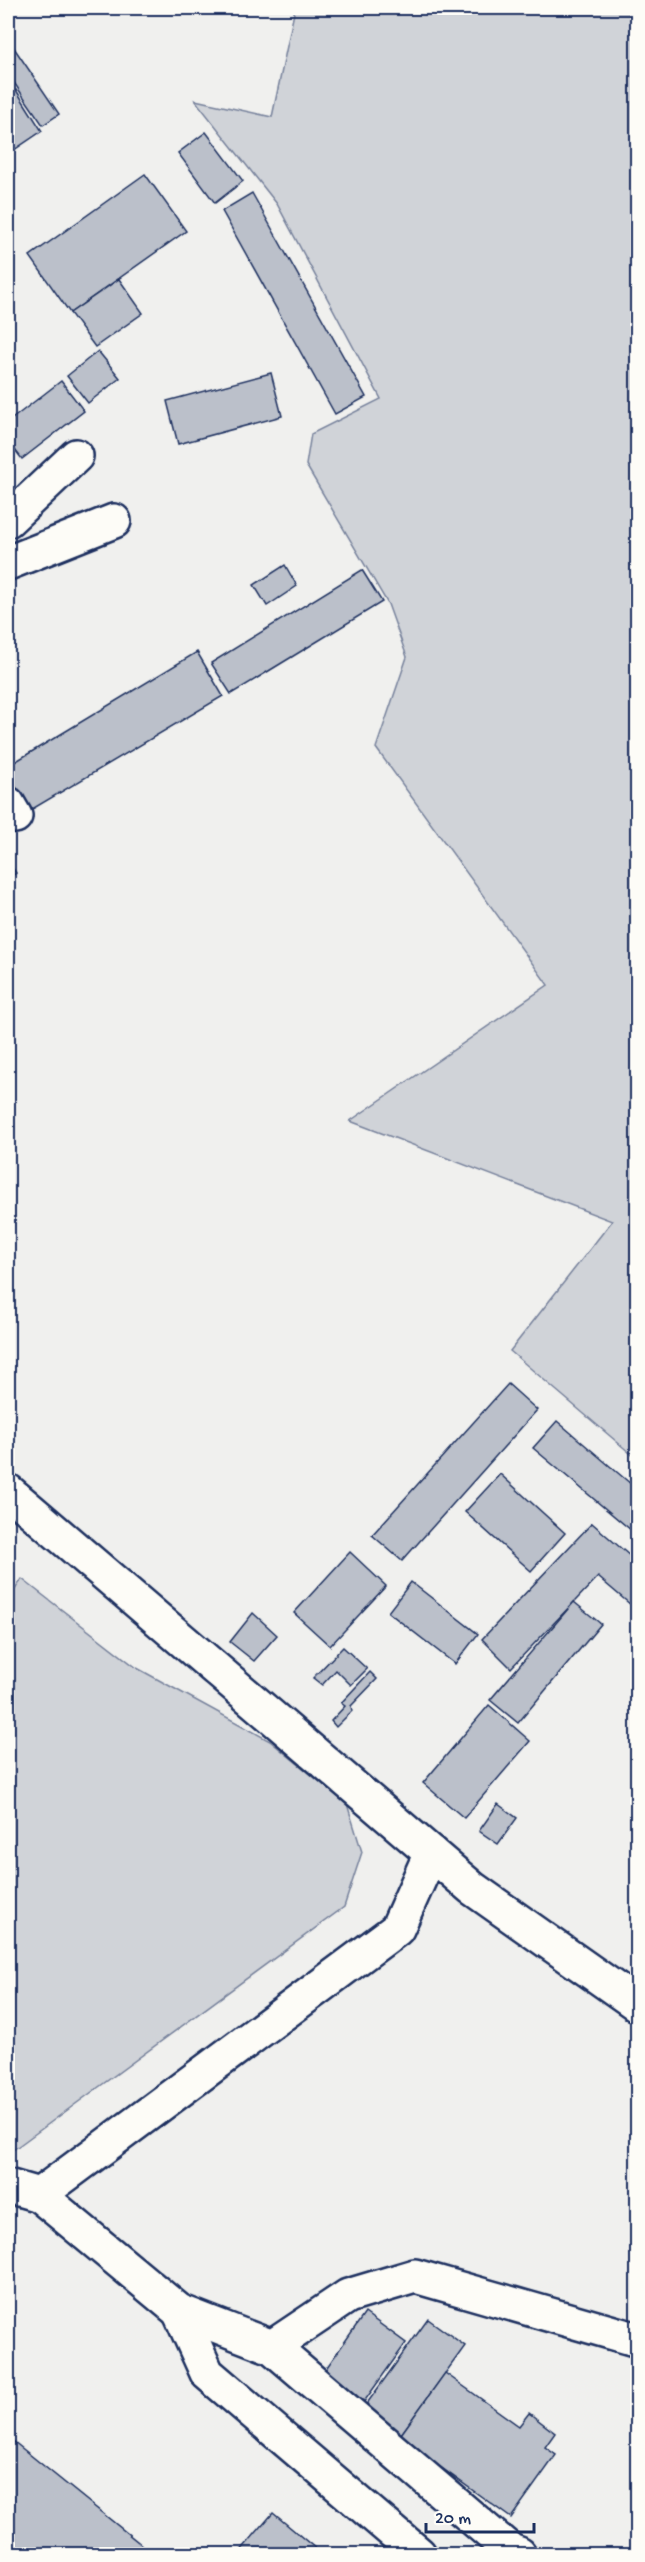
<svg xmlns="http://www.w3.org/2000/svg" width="645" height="2562" font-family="'Gochi Hand',sans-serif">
<rect width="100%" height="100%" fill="#f0f0ee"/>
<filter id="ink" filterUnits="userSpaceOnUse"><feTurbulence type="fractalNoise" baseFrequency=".0167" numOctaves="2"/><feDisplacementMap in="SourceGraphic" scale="12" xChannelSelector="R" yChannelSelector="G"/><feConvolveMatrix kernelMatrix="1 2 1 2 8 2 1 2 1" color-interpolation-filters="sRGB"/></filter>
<g filter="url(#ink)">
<g fill="#d0d3d8" stroke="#76819b" stroke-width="1.5">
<path d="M295,8h342v1451l-127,-108 102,-130 -262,-100 198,-136 -172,-237 31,-91 -19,-53 -82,-139 5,-31 70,-35 -104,-195 -82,-104 77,17z"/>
<path d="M22,1579l115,89 133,73 77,63 15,48 -18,55 -331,243 -5,-2v-548z"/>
</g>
<g fill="#bbc0ca" stroke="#1b2f5e" stroke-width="1.5">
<path d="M8,39l51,75 -16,11 -35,-51z"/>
<path d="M16,90l26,41 -34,23v-58z"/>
<path d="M206,132l37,49 -28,22 -37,-50z"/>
<path d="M145,174l41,57 -116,82 -40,-57z"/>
<path d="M252,193l114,204 -31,17 -113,-203z"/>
<path d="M119,279l24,34 -48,34 -25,-34z"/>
<path d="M98,351l22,27 -32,25 -21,-27z"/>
<path d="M271,373l11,43 -104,28 -11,-43z"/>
<path d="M61,381l23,30 -62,48 -14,-18v-19z"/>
<path d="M285,565l12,21 -30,20 -13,-21z"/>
<path d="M362,570l20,32 -151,92 -20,-31z"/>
<path d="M197,652l26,44 -194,115 -21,-38v-7z"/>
<path d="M8,861l8,12 -8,6z"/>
<path d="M508,1384l29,26 -135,151 -30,-26z"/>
<path d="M557,1421l81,69v46l-105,-88z"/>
<path d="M500,1474l65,59 -34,38 -66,-59z"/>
<path d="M592,1523l46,40v48l-40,-34 -87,91 -29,-29z"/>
<path d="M350,1552l36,34 -56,60 -36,-33z"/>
<path d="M411,1582l67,52 -23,30 -67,-52z"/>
<path d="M574,1602l27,22 -83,99 -28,-23z"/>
<path d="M253,1613l24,22 -23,26 -24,-19z"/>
<path d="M343,1647l24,22 -16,16 -15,-15 -14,15 -9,-7z"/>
<path d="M370,1672l7,7 -26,27 1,5 -16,16 -5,-6 14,-15 -4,-3z"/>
<path d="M489,1705l41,36 -66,77 -41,-35z"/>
<path d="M498,1804l19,14 -19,26 -19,-13z"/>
<path d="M365,2313l41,30 -45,63 -41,-29z"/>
<path d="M428,2319l37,27 -66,91 -39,-24z"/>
<path d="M445,2373l74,53 10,-13 26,20 -10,14 11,8 -45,63 -112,-81z"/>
<path d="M8,2437l145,117h-145z"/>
<path d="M273,2513l49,41h-84z"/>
<path d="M638,2540v14h-9z"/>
</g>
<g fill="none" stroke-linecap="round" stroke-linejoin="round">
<defs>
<g id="street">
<path d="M8,520l68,-64"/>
<path d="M8,563l106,-42"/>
<path d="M8,804l7,12"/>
<path d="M8,1491l464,397 166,117"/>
<path d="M8,2186l31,9 358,-266 34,-76"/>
<path d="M39,2195l140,116 93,36 76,-51 67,-20 223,64"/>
<path d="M179,2311l28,62 212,181"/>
<path d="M272,2347l239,204 8,3"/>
</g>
</defs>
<use href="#street" stroke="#1b2f5e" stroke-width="38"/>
<use href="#street" stroke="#fdfcf7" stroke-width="33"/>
</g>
</g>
<rect width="645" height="2562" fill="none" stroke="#fdfcf7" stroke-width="30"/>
<rect x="15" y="15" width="615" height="2532" fill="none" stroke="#1b2f5e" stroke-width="2" filter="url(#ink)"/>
<path d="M426 2523v9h108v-9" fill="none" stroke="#1b2f5e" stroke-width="3"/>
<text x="435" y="2523" font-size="18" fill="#1b2f5e" stroke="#fdfcf7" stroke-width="4.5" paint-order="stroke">20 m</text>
</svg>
